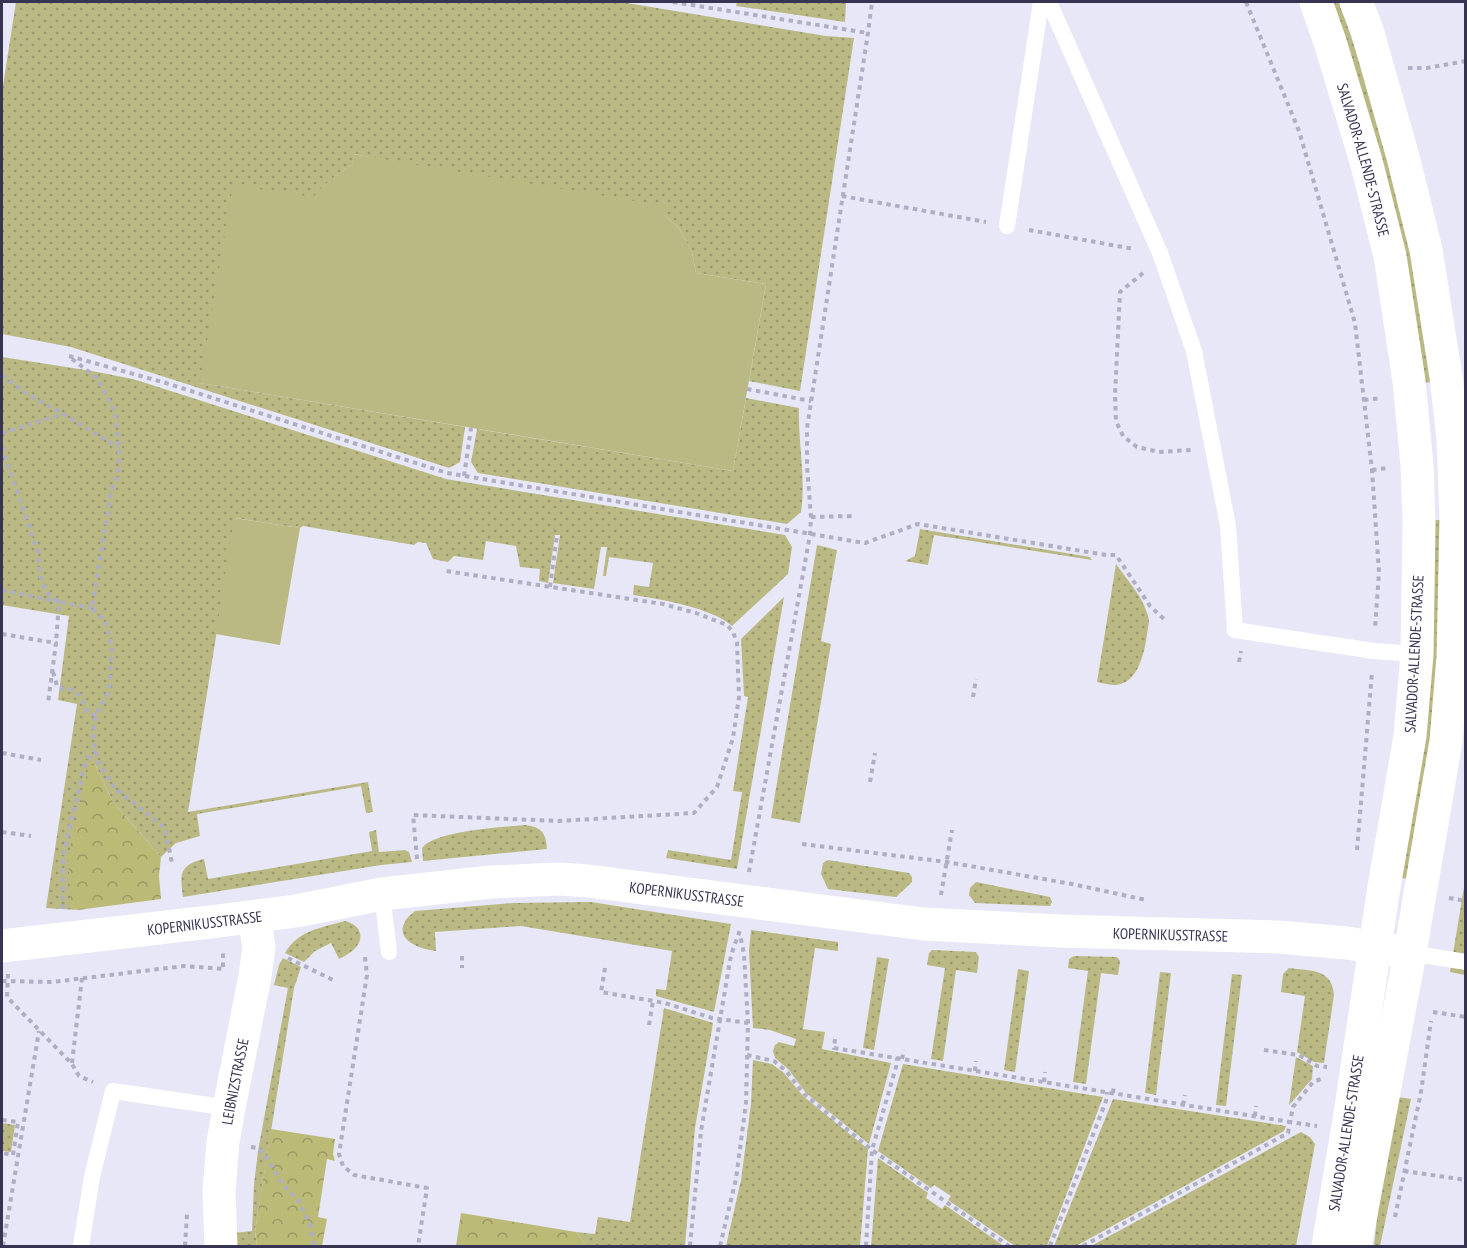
<svg xmlns="http://www.w3.org/2000/svg" width="1467" height="1248" font-family="'PT Sans Narrow',sans-serif">
<defs>
<pattern id="grass-dots" width="8" height="8" patternUnits="userSpaceOnUse" patternTransform="scale(1.5)"><rect width="8" height="8" fill="#bbb983"/><path d="M2 2h.1M6 6h.1" fill="none" stroke="#99976e" stroke-width="1.8" stroke-linecap="round"/></pattern>
<pattern id="forest-crowns" width="20" height="18" patternUnits="userSpaceOnUse" patternTransform="scale(1.5)"><rect width="20" height="18" fill="#bcba77"/><path d="M2 6a3 3 0 1 1 6 0M12 15a3 3 0 1 1 6 0" fill="none" stroke="#9a9864"/></pattern>
</defs>
<rect width="100%" height="100%" fill="#e7e7f7"/>
<g fill="url(#grass-dots)">
<path d="M16,2h605l205,34 28,2 -54,353 -51,-10 17,-97 -70,-11 -4,-21 -13,-24 -15,-13 -310,-61 -2,11c-16,9 -27,19 -39,33l-113,185 265,44 -5,35 -11,6 -378,-121 -69,-13v-242z"/>
<path d="M737,2h109l-1,20 -109,-16z"/>
<path d="M1330,2h9c29,81 55,165 72,249 9,43 13,88 20,131l-8,1z"/>
<path d="M2,357l90,14 41,8 313,100 339,56 7,12 -4,27 -56,52c-19,-18 -73,-27 -99,-31l1,-10 15,2 4,-24 -44,-6 -3,19h-3l4,-29h-6l-7,42 -41,-6 7,-48h-5l-7,48 -9,-2 1,-12 -20,-2 -4,-21 -30,-5 -3,19 -29,-4 -6,6 -15,-3 -7,-16 -8,-1 -4,3 -111,-19 -3,2 -65,-10 -47,294 180,-30 5,30 -7,1 -5,-27 -164,28 3,22 -24,7 -15,14 -48,-55 -18,-38 -24,142 7,4 -32,-2 31,-204 -19,-4 11,-84 -67,-11z"/>
<path d="M746,398l53,10c-1,35 7,70 2,104l-14,12 -309,-51 -7,-11 6,-33 256,42z"/>
<path d="M1433,520h8l-2,136 -7,80 -23,143 -8,-1z"/>
<path d="M920,529l170,28 2,3 -158,-25 -6,30 -23,-4 10,-5z"/>
<path d="M817,545l20,5 -16,91 10,3 -31,179 -29,-5z"/>
<path d="M1116,564c12,17 29,35 33,56 -3,21 -6,62 -33,65 -6,0 -13,-2 -19,-3z"/>
<path d="M784,597l-47,272 -71,-11 2,-8 63,10 11,-68 -9,-1 15,-94 -4,-1 -3,-57z"/>
<path d="M525,825c17,2 21,8 22,24l-124,12 -1,-13c12,-17 82,-21 103,-23z"/>
<path d="M376,830l3,22 26,-2 4,2 3,10 -31,3 -198,32c-3,-23 -4,-32 21,-38l4,20 164,-28 -3,-19z"/>
<path d="M828,860l81,13 3,4v5l-16,15 -68,-8 -7,-15 2,-11z"/>
<path d="M1465,881v94l-15,-3z"/>
<path d="M976,882l74,15 2,5 -2,4 -75,-3 -6,-8 1,-7z"/>
<path d="M591,902l140,22 -17,88 -58,-16v-7l10,1 6,-39 -151,-25 -86,6 1,19c-13,-1 -42,-10 -31,-29 2,-5 7,-8 10,-11l98,-8z"/>
<path d="M345,921c7,2 13,5 15,12 3,13 -11,21 -21,26l-8,-16 -16,8 -11,11 -19,-9c14,-23 35,-25 60,-32z"/>
<path d="M751,930l87,12v9l-23,-3 -12,81 22,3 -3,17 69,14 -22,81 -63,-51 -18,-24 -13,-11 -2,-7 2,-6 4,-3 15,4 2,-7 -26,-9 -17,-2 -4,-77z"/>
<path d="M932,950l44,2 3,5 -2,16 -21,-3 -13,91 -12,-2 14,-91 -18,-3 2,-12z"/>
<path d="M1074,956l43,1 3,4 -2,14 -17,-2 -15,111 -13,-2 15,-111 -20,-3 1,-9z"/>
<path d="M877,957l12,2 -15,91 -11,-2z"/>
<path d="M283,958l18,9 -7,21 -39,243 2,15h-21l-2,-13 18,-2 2,-47 4,-33 30,-163 -14,-3 5,-20z"/>
<path d="M1289,968c21,3 43,0 45,27l-10,68 -10,-1 -17,-10 8,-56 -24,-4 2,-18z"/>
<path d="M1018,969l11,2 -14,101 -11,-2z"/>
<path d="M1160,972l11,1 -15,122 -11,-2z"/>
<path d="M1232,974l10,1 -16,131 -10,-1z"/>
<path d="M664,1008l49,15 -18,105 -10,118h-98l-11,-14 19,2 3,-17 32,5z"/>
<path d="M1296,1057l17,9 -1,13 -23,26z"/>
<path d="M753,1060l19,4 12,9 19,23 65,53 -8,97h-134l15,-66 10,-76z"/>
<path d="M903,1064l200,33 -56,149h-32l-67,-46 3,-4 -17,-11 -3,3 -53,-37z"/>
<path d="M1398,1097l13,2 -31,147h-6l4,-37z"/>
<path d="M1113,1099l173,27 -2,5 -208,115h-22z"/>
<path d="M2,1123l13,2 -4,27 -9,-1z"/>
<path d="M1301,1132l9,5 5,7 -19,102h-205z"/>
<path d="M878,1158l50,35 -2,5 16,11 3,-4 59,41h-133z"/>
</g>
<g fill="url(#forest-crowns)">
<path d="M95,764l18,38 48,55 -2,19 2,23 -83,11 -7,-4 -3,-48 21,-93z"/>
<path d="M271,1129l64,10 -2,15 2,7 -8,-2 -9,58 9,2 -5,27h-65l-2,-15z"/>
<path d="M461,1213l115,19 11,14h-131z"/>
</g>
<g fill="#bbb983">
<path d="M353,154l312,52 -1,9 15,13 13,24 4,21 70,11 -33,187 -533,-88 33,-198 80,12c12,-13 23,-23 39,-32z"/>
<path d="M234,518l66,10 -20,117 -64,-11z"/>
</g>
<g fill="none" stroke-linecap="round" stroke-linejoin="round">
<g stroke="#afaec3" stroke-width="4" stroke-dasharray="4.5 4.5" stroke-linecap="butt">
<path d="M673,2l195,31"/>
<path d="M1246,2l53,129 56,192 17,147 7,102 -4,57"/>
<path d="M1408,68h19l39,-7"/>
<path d="M842,196l144,26"/>
<path d="M1029,230l105,19"/>
<path d="M1143,273l-23,19 -5,103 1,26 7,15 14,11 22,5 32,-2"/>
<path d="M69,356l97,27 281,90 418,70 53,-19 188,31h10l34,51 15,14"/>
<path d="M72,359l25,19 18,34 4,36 -1,25 -7,20 -19,115 13,13 7,26 -3,44 -13,24 -3,17 2,19 5,14 14,22 51,41 7,35"/>
<path d="M2,375l22,17 39,22 55,33"/>
<path d="M747,389l64,12"/>
<path d="M1364,400l17,-2"/>
<path d="M2,433l61,-19"/>
<path d="M2,447l36,105 2,24 7,17 12,9 33,6"/>
<path d="M1372,470l15,-2"/>
<path d="M464,476l7,-48"/>
<path d="M811,517l43,-1"/>
<path d="M550,587l7,-52"/>
<path d="M2,590l57,12 -3,41"/>
<path d="M2,634l54,9 -8,60"/>
<path d="M1239,662l2,-11"/>
<path d="M53,672l4,14c6,3 10,3 16,4 8,3 12,16 15,23l8,2"/>
<path d="M973,697l3,-18"/>
<path d="M2,753l39,7"/>
<path d="M870,782l5,-29"/>
<path d="M2,832l29,4"/>
<path d="M802,844l145,18 125,22 74,16"/>
<path d="M1357,850l15,-178"/>
<path d="M417,859l-4,-44 145,6 136,-8 23,-26 16,-49 6,-41 -2,-54 -4,-11 -6,-7 -31,-12 -33,-9 -217,-33"/>
<path d="M749,872l61,-337 1,-18 -4,-51v-38l61,-395 4,-31"/>
<path d="M941,895l11,-65"/>
<path d="M1449,898l17,3"/>
<path d="M63,909v-53l22,-92 5,-9 5,-4"/>
<path d="M462,956v12"/>
<path d="M365,957l2,18 -28,179 4,12 11,9 73,13 -9,58"/>
<path d="M288,958l45,22"/>
<path d="M223,967v-17"/>
<path d="M605,968l-4,24 64,11 47,15 36,5"/>
<path d="M8,974l-1,23 65,67 7,12 14,6"/>
<path d="M2,981l50,1 132,-16 41,3"/>
<path d="M1433,1012l33,5"/>
<path d="M649,1025l4,-24"/>
<path d="M835,1039l-1,9 456,74 3,-15 20,-25 11,-4"/>
<path d="M1264,1050l35,5 18,11 10,1"/>
<path d="M747,1055l27,6 12,10 18,23 68,56 137,96"/>
<path d="M902,1059l2,-9"/>
<path d="M72,1063l10,-85"/>
<path d="M975,1071l1,-10"/>
<path d="M1044,1082l1,-10"/>
<path d="M1113,1093l1,-9"/>
<path d="M1183,1105l2,-10"/>
<path d="M1255,1116l1,-10"/>
<path d="M2,1120l16,2 -5,33 -11,-2"/>
<path d="M251,1147l6,1 7,5 20,33 14,14 12,24 4,22"/>
<path d="M1404,1171l62,9"/>
<path d="M1395,1217l26,-125 10,-71"/>
<path d="M3,1246l36,-215"/>
<path d="M185,1246l2,-32"/>
<path d="M690,1246l11,-115 30,-176 9,-25"/>
<path d="M720,1246l16,-67 10,-76 2,-80 -4,-69 -4,-19"/>
<path d="M866,1246l6,-96 24,-83 1,-9"/>
<path d="M1050,1246l56,-145 1,-9"/>
<path d="M1083,1246l205,-113 2,-11 27,4"/>
</g>
<g stroke="#fff" stroke-width="16">
<path d="M1049,2l111,251 34,98 34,175 7,104 139,21 43,3"/>
<path d="M1007,226l34,-224"/>
<path d="M382,894l7,58"/>
<path d="M1410,953l56,9"/>
<path d="M81,1246l11,-69 21,-86 116,17"/>
</g>
<g stroke="#fff" stroke-width="33">
<path id="s1" d="M1316,2l14,40 36,119 24,95 19,125 8,84 2,57 -2,132 -7,82 -26,151 -34,227 -22,132"/>
<path id="s2" d="M2,946l217,-25 77,-10 86,-17 109,-12 68,-3 29,2 336,43 136,7 218,6 69,6 63,10"/>
<path id="s3" d="M221,1246l-2,-55 4,-49 6,-34 26,-132 4,-29 -5,-30"/>
<path d="M1355,1246l55,-293 36,-212 7,-84 3,-137 -3,-81 -7,-62 -20,-127 -23,-93 -36,-127 -11,-28"/>
</g>
</g>
<g text-anchor="middle" dominant-baseline="central" stroke-width="4.5" stroke-linejoin="round" paint-order="stroke">
<g font-size="15" fill="#373453" stroke="#fff">
<text stroke="none"><textPath href="#s1" startOffset="165">SALVADOR-ALLENDE-STRASSE</textPath></text>
<text transform="translate(1414 654) rotate(-87)">SALVADOR-ALLENDE-STRASSE</text>
<text stroke="none"><textPath href="#s2" startOffset="690">KOPERNIKUSSTRASSE</textPath></text>
<text stroke="none"><textPath href="#s2" startOffset="204">KOPERNIKUSSTRASSE</textPath></text>
<text stroke="none"><textPath href="#s2" startOffset="1176">KOPERNIKUSSTRASSE</textPath></text>
<text stroke="none"><textPath href="#s3" startOffset="166">LEIBNIZSTRASSE</textPath></text>
<text transform="translate(1346 1133) rotate(-81)">SALVADOR-ALLENDE-STRASSE</text>
</g>
</g>
<rect width="1467" height="1248" fill="none" stroke="#373453" stroke-width="6"/>
</svg>
